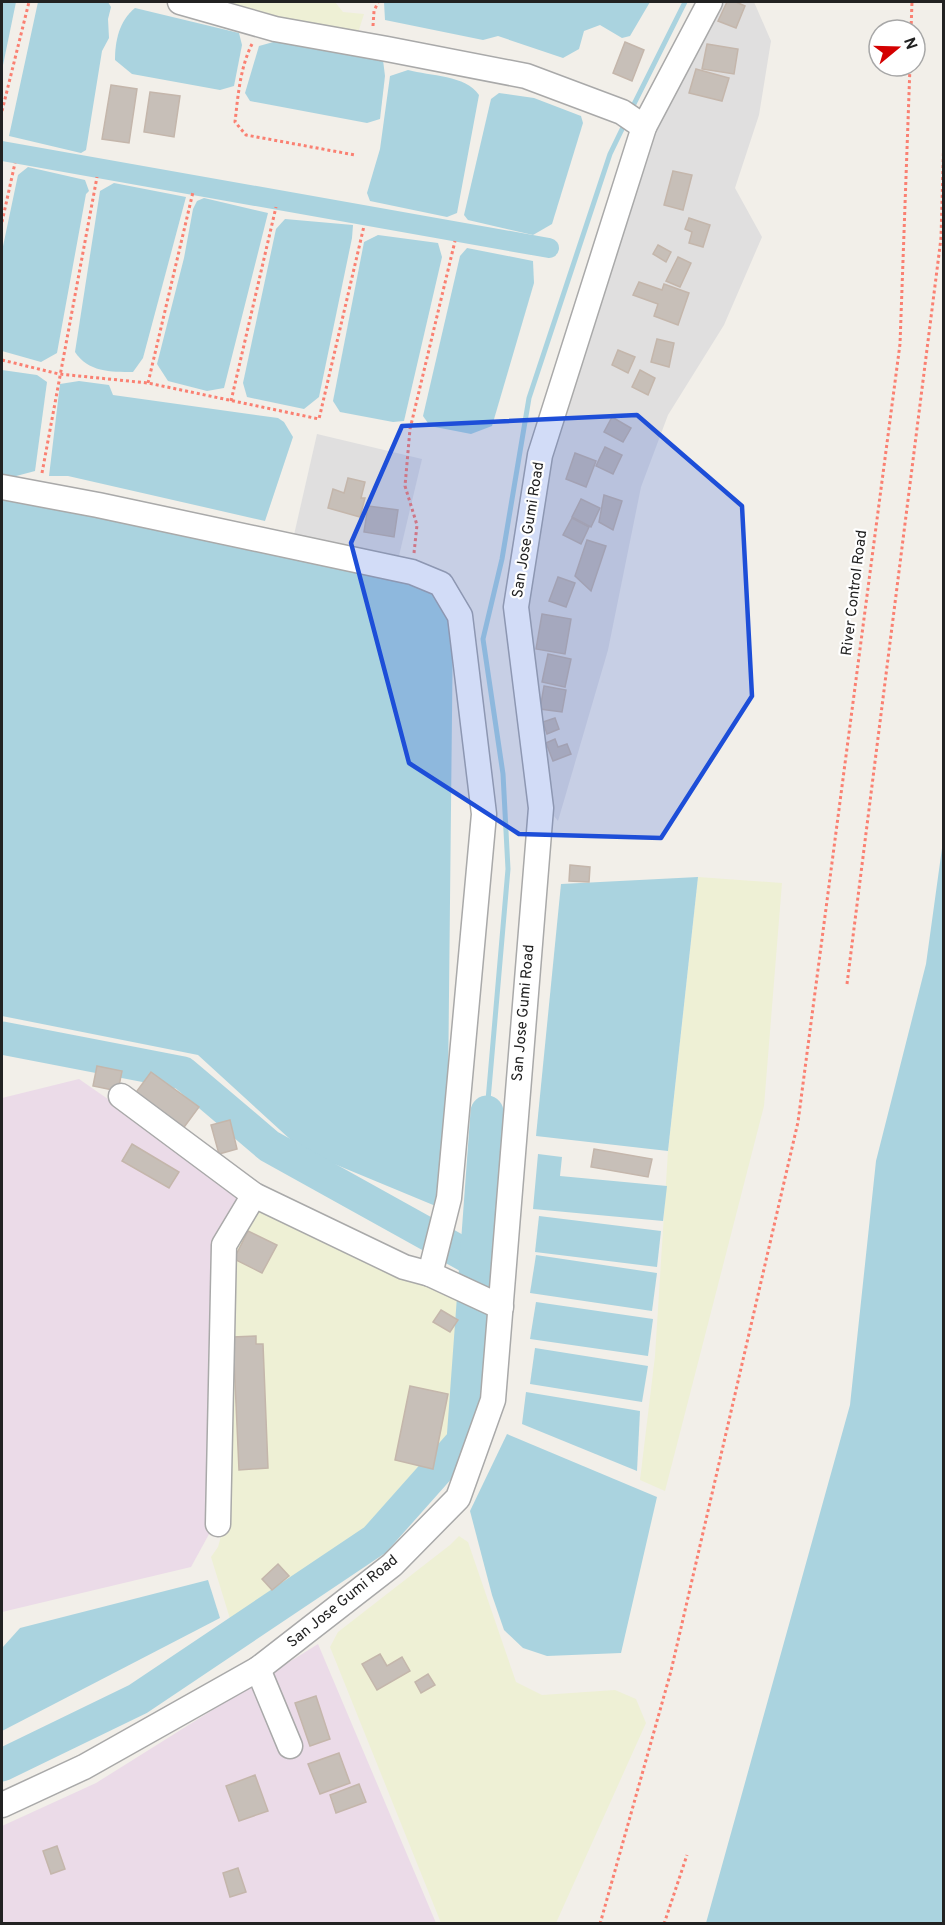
<svg xmlns="http://www.w3.org/2000/svg" width="945" height="1925" font-family="Overpass,sans-serif">
<rect width="100%" height="100%" fill="#f2efe9"/>
<g fill="#e0dfdf">
<path d="M718,2h36l17,39 -12,74 -24,73 27,49 -38,88 -56,90 -27,72 -33,163 -50,171 -9,-11 -23,-197 20,-157 104,-327z"/>
<path d="M317,434l105,25 -24,101 -104,-25z"/>
</g>
<g fill="#ebdbe8">
<path d="M79,1079l167,116 -32,330 -23,42 -189,45v-514z"/>
<path d="M318,1644l118,279h-434v-97l94,-43z"/>
</g>
<g fill="#eef0d5">
<path d="M217,2h118l8,10 21,2 -7,22z"/>
<path d="M698,877l84,6 -18,223 -99,385 -25,-11 15,-124 13,-205z"/>
<path d="M257,1204l207,96 1,13 -13,123 -91,100 -130,86 -20,-65 7,-10 6,-22 4,-277z"/>
<path d="M459,1536l9,6 48,140 26,13 73,-5 21,9 10,24 -90,200h-115l-111,-276 8,-15 112,-87z"/>
</g>
<g fill="#aad3df">
<path d="M2,2h14l-14,68z"/>
<path d="M38,2h70l3,5 -3,12 1,19 -7,13 -16,99 -5,3 -72,-17z"/>
<path d="M384,2h266l-20,34 -8,2 -22,-13 -16,6 -5,18 -16,9 -65,-22 -15,4 -98,-20z"/>
<path d="M135,8l104,25 3,12 -8,41 -14,4 -88,-16 -17,-14c0,-19 4,-39 20,-52z"/>
<path d="M277,41l106,19 2,16 -5,43 -13,4 -117,-22 -5,-8 14,-47z"/>
<path d="M408,70c22,6 58,5 71,25l-22,118 -10,4 -77,-16 -3,-8 13,-44 10,-73z"/>
<path d="M499,93l35,5 47,18 2,7 -31,101 -19,11 -65,-15 -4,-5 27,-116z"/>
<path d="M28,167l57,13 4,11 -3,3 -29,159 -16,9 -39,-11v-100l16,-76z"/>
<path d="M114,183l72,14 -43,161 -10,14c-23,0 -45,0 -58,-20l25,-161z"/>
<path d="M204,198l64,15 -44,175 -17,3 -39,-10 -11,-17 27,-106 9,-49 4,-8z"/>
<path d="M285,219l68,6 -1,13 -33,159 -15,12 -57,-12 -4,-14 33,-154z"/>
<path d="M378,235l60,8 4,14 -38,164 -11,1 -53,-10 -7,-11 31,-159z"/>
<path d="M467,248l66,13 1,22 -42,143 -21,8 -41,-8 -7,-10 37,-160z"/>
<path d="M2,370l35,5 10,7 -12,89 -30,8h-3z"/>
<path d="M79,381l30,4 4,10 165,23 6,4 9,15 -28,84 -197,-45h-19l11,-92z"/>
<path d="M2,498l409,83 23,10 19,31 -6,560 -9,25 -135,-56 -105,-96 -196,-39z"/>
<path d="M943,841v1082h-237l144,-518 26,-244 50,-197z"/>
<path d="M698,877l-30,274 -132,-15 25,-252z"/>
<path d="M538,1154l24,3 -2,19 107,10 -4,35 -130,-12z"/>
<path d="M539,1216l122,15 -4,36 -122,-15z"/>
<path d="M536,1255l121,18 -5,38 -122,-18z"/>
<path d="M536,1302l117,17 -5,37 -118,-17z"/>
<path d="M535,1348l113,18 -6,36 -112,-18z"/>
<path d="M526,1392l114,19 -3,60 -115,-47z"/>
<path d="M507,1434l150,63 -36,156 -74,3 -24,-8 -19,-18 -12,-35 -22,-84z"/>
<path d="M208,1580l12,38 -218,113v-83l18,-20z"/>
</g>
<g fill="none" stroke-linecap="round" stroke-linejoin="round">
<g stroke="#aad3df" stroke-width="5">
<path d="M631,110l54,-108"/>
<path d="M487,1112l21,-243 -5,-95 -20,-135 19,-80 27,-161 81,-244 16,-33"/>
</g>
<path stroke="#aad3df" stroke-width="20" d="M2,151l547,97"/>
<g stroke="#aad3df" stroke-width="33">
<path d="M2,1038l181,35 86,73 207,115"/>
<path d="M2,1765l136,-66 237,-159 88,-99 24,-329"/>
</g>
</g>
<g fill="#c7bfb8" stroke="#c4b6ab" stroke-width="1.5">
<path d="M727,2h9l9,4 -9,22 -18,-7z"/>
<path d="M625,42l19,8 -12,31 -19,-8z"/>
<path d="M707,44l31,5 -4,25 -32,-5z"/>
<path d="M696,69l33,9 -7,23 -33,-8z"/>
<path d="M111,85l26,4 -8,54 -27,-4z"/>
<path d="M150,92l30,4 -6,41 -30,-5z"/>
<path d="M673,171l19,4 -9,35 -19,-5z"/>
<path d="M689,218l21,7 -7,22 -14,-4 3,-11 -7,-3z"/>
<path d="M658,245l13,7 -5,10 -13,-8z"/>
<path d="M678,257l13,6 -11,24 -14,-6z"/>
<path d="M639,282l23,8 2,-6 25,9 -11,32 -24,-9 4,-12 -25,-9z"/>
<path d="M657,339l17,4 -5,24 -18,-5z"/>
<path d="M618,350l17,7 -7,16 -16,-8z"/>
<path d="M640,370l15,8 -7,17 -16,-8z"/>
<path d="M612,417l19,11 -8,14 -19,-10z"/>
<path d="M605,447l17,8 -9,19 -17,-8z"/>
<path d="M575,453l21,8 -10,26 -20,-8z"/>
<path d="M348,478l17,4 -4,16h4l-5,19 -32,-9 5,-19 11,4z"/>
<path d="M604,495l18,6 -9,29 -14,-8z"/>
<path d="M581,499l19,9 -9,19 -19,-10z"/>
<path d="M368,506l30,4 -4,27 -30,-5z"/>
<path d="M572,518l17,9 -8,17 -18,-9z"/>
<path d="M587,540l19,6 -15,45 -16,-15z"/>
<path d="M558,577l17,6 -9,24 -17,-6z"/>
<path d="M542,614l29,5 -6,35 -29,-5z"/>
<path d="M548,654l23,5 -6,28 -23,-5z"/>
<path d="M544,686l22,4 -4,22 -22,-3z"/>
<path d="M555,718l4,11 -12,5 -4,-12z"/>
<path d="M555,739l3,8 9,-3 4,10 -18,7 -7,-18z"/>
<path d="M570,865l20,2 -1,15 -20,-1z"/>
<path d="M97,1066l25,5 -4,20 -25,-5z"/>
<path d="M151,1072l48,35 -17,23 -48,-35z"/>
<path d="M230,1120l7,29 -18,5 -8,-29z"/>
<path d="M132,1144l47,28 -10,16 -47,-27z"/>
<path d="M594,1149l58,10 -4,18 -57,-10z"/>
<path d="M248,1231l29,14 -15,28 -28,-14z"/>
<path d="M441,1310l17,10 -8,12 -17,-10z"/>
<path d="M256,1336v8h7l5,124 -29,2 -6,-133z"/>
<path d="M410,1386l38,8 -15,75 -38,-9z"/>
<path d="M278,1564l11,12 -17,14 -10,-11z"/>
<path d="M380,1654l7,12 15,-9 8,14 -33,19 -15,-26z"/>
<path d="M428,1674l7,11 -14,8 -6,-11z"/>
<path d="M316,1696l14,43 -20,7 -15,-43z"/>
<path d="M339,1753l11,30 -30,11 -12,-30z"/>
<path d="M255,1775l13,36 -29,10 -13,-35z"/>
<path d="M359,1784l7,18 -30,11 -6,-18z"/>
<path d="M57,1846l8,23 -14,5 -8,-23z"/>
<path d="M238,1868l8,24 -16,5 -7,-24z"/>
</g>
<g fill="none" stroke-linecap="round" stroke-linejoin="round">
<defs>
<g id="minor">
<path d="M180,2l95,27 112,20 139,27 96,36 22,15"/>
<path d="M2,487l96,18 314,67 29,12 19,32 24,198 -35,384 -19,76"/>
<path d="M121,1096l133,99 150,72 26,7 71,33"/>
<path d="M218,1524l6,-279 30,-50"/>
<path d="M258,1669l32,77"/>
<path d="M2,1805l82,-38 174,-98 134,-104 66,-67 35,-98 48,-592 -25,-201 24,-152 104,-328 66,-125"/>
</g>
</defs>
<use href="#minor" stroke="#a9a9a9" stroke-width="27"/>
<g stroke="#fa8072" stroke-width="3" stroke-dasharray="3 3" stroke-linecap="butt">
<path d="M373,26l1,-15 4,-9"/>
<path d="M911,30l1,-28"/>
<path d="M252,44c-12,24 -14,52 -17,78l11,13 109,20"/>
<path d="M2,111l27,-109"/>
<path d="M2,222l13,-59"/>
<path d="M2,360l57,14 89,9 171,36 45,-193"/>
<path d="M148,383l45,-191"/>
<path d="M231,401l45,-194"/>
<path d="M42,473l55,-296"/>
<path d="M414,553l3,-28 -12,-39 5,-57 45,-188"/>
<path d="M847,984l94,-746 3,-106"/>
<path d="M600,1924l71,-253 127,-549 102,-778 10,-278"/>
<path d="M664,1924l23,-69"/>
</g>
<use href="#minor" stroke="#fff" stroke-width="24"/>
</g>
<path fill="#1d4ed8" fill-opacity="0.2" stroke="#1d4ed8" stroke-width="4.5" stroke-linejoin="round" d="M637,415l105,91 10,190 -91,142 -142,-4 -110,-71 -58,-220 51,-117z"/>
<g text-anchor="middle" dominant-baseline="central" stroke-width="4.5" stroke-linejoin="round" paint-order="stroke">
<g font-size="15" fill="#222" stroke="#fff">
<text transform="translate(529 530) rotate(-81)">San Jose Gumi Road</text>
<text transform="translate(855 593) rotate(-83)">River Control Road</text>
<text transform="translate(524 1013) rotate(-85)">San Jose Gumi Road</text>
<text transform="translate(343 1602) rotate(-39)">San Jose Gumi Road</text>
</g>
</g>
<rect width="945" height="1925" fill="none" stroke="#222222" stroke-width="6"/>
<g transform="translate(897 48) rotate(71)"><circle r="28" fill="#ffffff" stroke="#a7a7a7" stroke-width="1.5"/>
<path d="M0-4.5L10 22L0 15L-10 22Z" fill="#d40000"/>
<text y="-9" font-size="16" font-weight="bold" text-anchor="middle" fill="#222222">N</text>
</g>
</svg>
